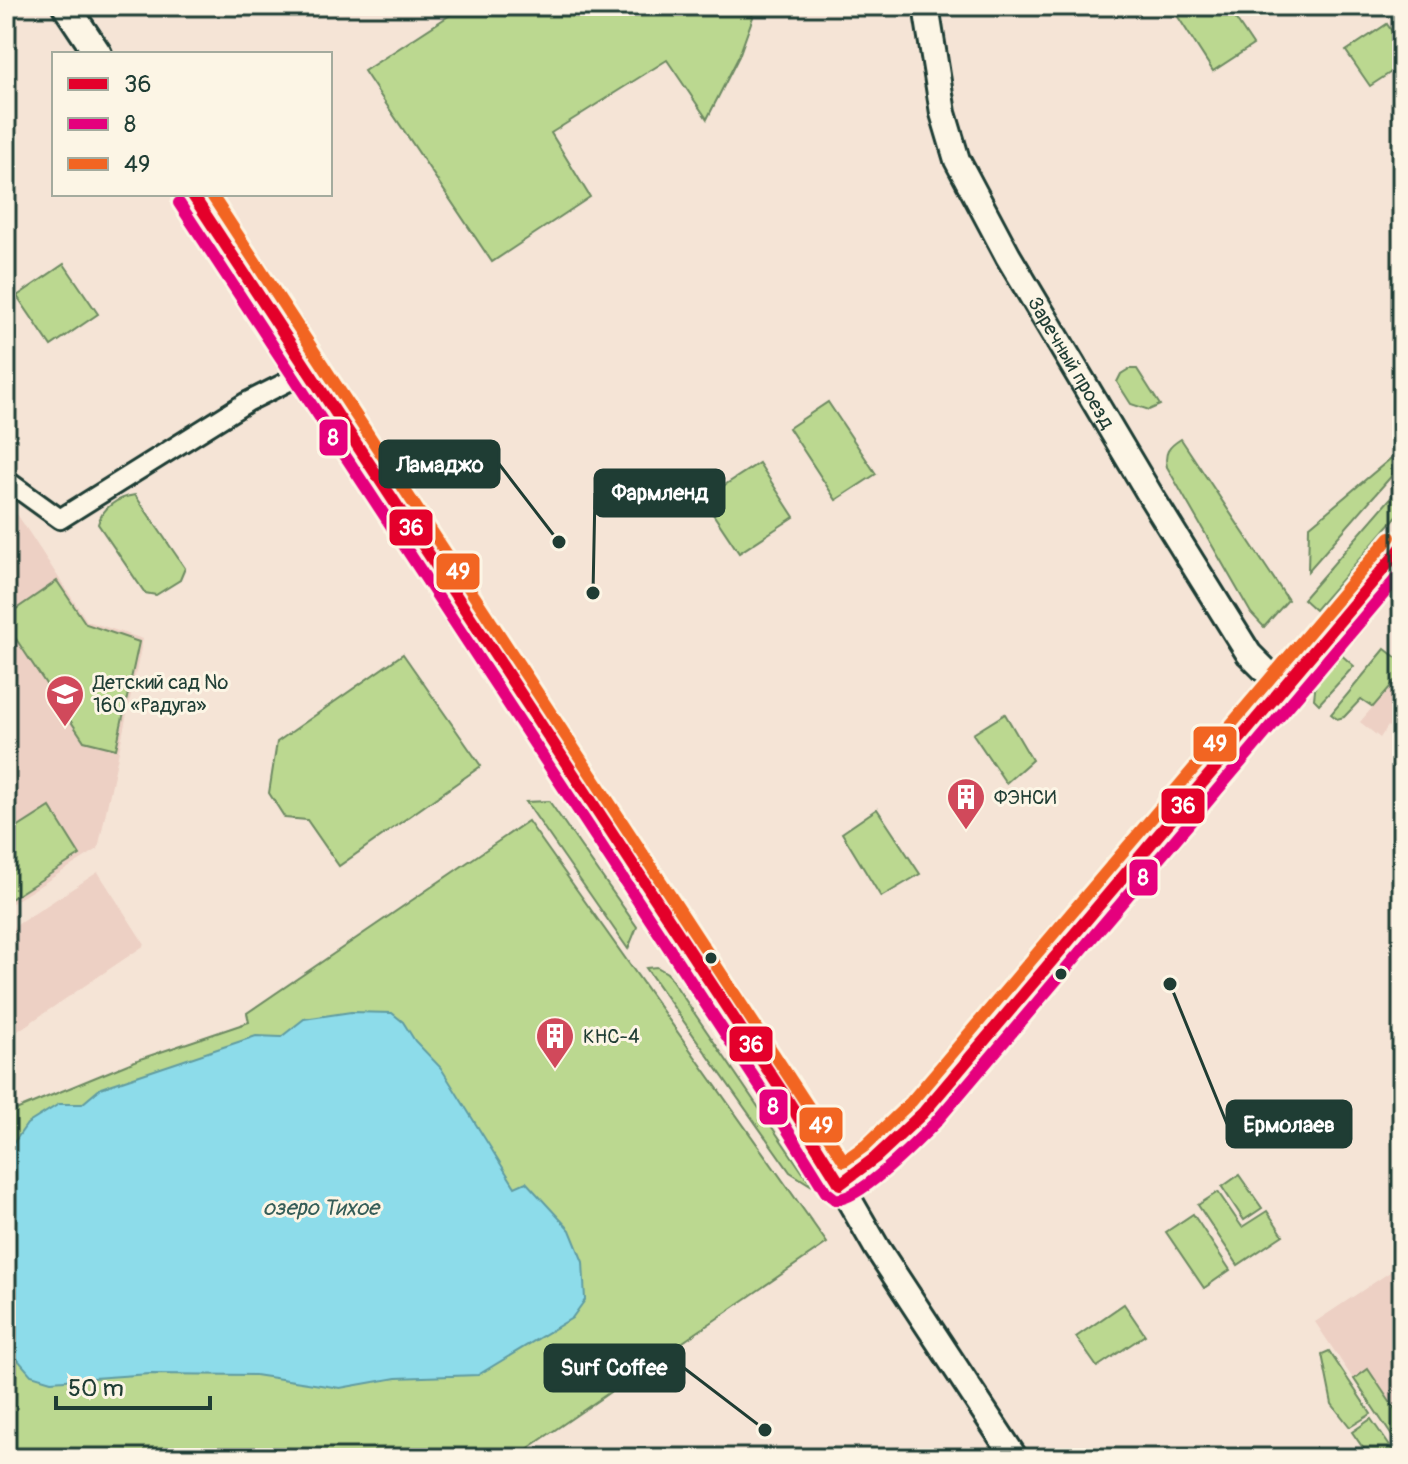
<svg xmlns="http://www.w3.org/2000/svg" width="1408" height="1464" font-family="Pangolin,sans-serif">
<rect width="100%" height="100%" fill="#f5e4d6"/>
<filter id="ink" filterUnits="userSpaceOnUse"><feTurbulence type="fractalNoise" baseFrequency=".0125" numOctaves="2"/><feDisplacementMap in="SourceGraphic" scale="16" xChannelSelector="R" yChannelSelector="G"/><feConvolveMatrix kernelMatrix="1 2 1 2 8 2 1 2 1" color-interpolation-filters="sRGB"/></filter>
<g filter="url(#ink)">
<g fill="#edd0c4">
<path d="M17,514l70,107 56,18 -45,210 -92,58v-386z"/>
<path d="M1402,673v64l-14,-11 -8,12 -20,-16z"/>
<path d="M98,872l47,73 -139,94v-107z"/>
<path d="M1402,1264v188l-87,-130z"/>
</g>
<g fill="#bbd890" stroke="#6d8a62" stroke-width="2">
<path d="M464,6h284l5,11 -14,39 -32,63 -40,-59 -116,73 39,64 -98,65 -128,-191z"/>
<path d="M1171,6h56l26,39 -40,26z"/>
<path d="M1387,24l15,23v18l-32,21 -24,-35z"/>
<path d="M64,264l34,50 -47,32 -34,-50z"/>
<path d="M1129,369h8l23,36 -11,5 -18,-6 -14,-22 4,-8z"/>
<path d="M828,402l48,72 -40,26 -47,-72z"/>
<path d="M1181,439l107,161 -24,27 -13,-14 -84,-146c-3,-14 1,-20 14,-28z"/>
<path d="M1402,449v15l-94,107 1,-44z"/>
<path d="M759,463l35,54 -55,36 -36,-54z"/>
<path d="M1402,485v25l-87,100 -12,-11z"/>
<path d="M135,495l50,73 -5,12 -24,15 -11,-2 -47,-69c4,-16 20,-27 37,-29z"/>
<path d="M57,581l29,43 53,18 -23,107 -32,-8 -78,-117v-8z"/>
<path d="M1385,649l17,13v11l-29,34 -12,-8 -17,18 -7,2 -6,-5z"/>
<path d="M1339,653l15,13 -35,38 -5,-5 2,-18z"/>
<path d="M403,654l78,112 -142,100 -32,-46 -22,-2 -16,-25 8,-51z"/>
<path d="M1005,714l27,46 -26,23 -33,-49z"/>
<path d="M549,801l88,126 -9,22 -102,-147z"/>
<path d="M50,807l30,48 -74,47v-67z"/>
<path d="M877,809l43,65 -39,23 -39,-64z"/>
<path d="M528,821l299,422 -313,215h-500l-8,-11v-333l134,-55 109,-37 -2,-9z"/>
<path d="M657,967l10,6 145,213 -22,-14 -144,-204z"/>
<path d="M1239,1175l23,33 -18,12 -22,-33z"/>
<path d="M1218,1192l24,35 25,-16 16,24 -45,30 -40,-60z"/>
<path d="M1193,1214l37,56 -26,18 -38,-56z"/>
<path d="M1124,1304l21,31 -48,32 -21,-30z"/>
<path d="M1329,1351l42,63 -21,13 -18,-23 -10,-50z"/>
<path d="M1368,1369l34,51v31l-48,-72z"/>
<path d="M1371,1419l27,39h-28l-18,-26z"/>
</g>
<path fill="#8ddcea" stroke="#619ca1" stroke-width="2" d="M351,1012l41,1 11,9 12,19 26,27 74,119 11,-5 44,48 13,32 2,38 -13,18 -94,57 -82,3 -56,10 -85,-13 -105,-1 -99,7 -20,-6 -25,-29v-192l21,-30 32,-20h23l19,-16 155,-52 25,1 23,-18z"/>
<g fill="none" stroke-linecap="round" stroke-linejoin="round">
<defs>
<path id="minor" d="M6,480l54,39 187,-117 62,-31"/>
<g id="tertiary">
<path id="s1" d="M926,6l17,107 14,47 51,96 144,242 97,156 33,33"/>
<path d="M840,1184l37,64 138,210"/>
</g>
<g id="secondary">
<path d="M66,6l32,48"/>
<path d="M192,194l593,902 55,88 35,-26 48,-45 479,-566"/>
</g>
</defs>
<use href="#minor" stroke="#1f3d34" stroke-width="24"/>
<use href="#tertiary" stroke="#1f3d34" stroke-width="30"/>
<use href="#secondary" stroke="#1f3d34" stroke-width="32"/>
<use href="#minor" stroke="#fcf5e5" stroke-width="18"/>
<use href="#tertiary" stroke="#fcf5e5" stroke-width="24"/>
<use href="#secondary" stroke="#fcf5e5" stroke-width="26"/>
<defs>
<path id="bus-1" d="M192,194l593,902 55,88 35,-26 48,-45 479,-566"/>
<path id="bus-2" d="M179,203l593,902 54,87 9,7c23,3 82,-58 100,-76l467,-551"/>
<path id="bus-3" d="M211,194l633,967 21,-15 46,-44 479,-565"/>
</defs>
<use href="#bus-1" stroke="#fcf5e5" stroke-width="18"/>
<use href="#bus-2" stroke="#fcf5e5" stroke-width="18"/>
<use href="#bus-3" stroke="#fcf5e5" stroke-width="18"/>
<use href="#bus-1" stroke="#e4002b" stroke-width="12"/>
<use href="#bus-2" stroke="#e5007d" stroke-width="12"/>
<use href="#bus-3" stroke="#f26522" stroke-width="12"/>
</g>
</g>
<defs>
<symbol id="school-pin" viewBox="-11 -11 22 30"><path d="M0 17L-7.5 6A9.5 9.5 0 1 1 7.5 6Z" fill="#d1495b" stroke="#fcf5e5"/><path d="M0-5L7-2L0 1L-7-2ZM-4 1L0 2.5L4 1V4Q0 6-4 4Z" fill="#fff"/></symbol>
<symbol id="building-pin" viewBox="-11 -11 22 30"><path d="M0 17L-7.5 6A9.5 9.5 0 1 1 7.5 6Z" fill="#d1495b" stroke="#fcf5e5"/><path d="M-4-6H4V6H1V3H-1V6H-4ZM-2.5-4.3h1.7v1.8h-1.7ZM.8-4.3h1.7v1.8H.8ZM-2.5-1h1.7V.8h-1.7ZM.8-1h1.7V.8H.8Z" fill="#fff"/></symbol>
</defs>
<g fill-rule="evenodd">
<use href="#school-pin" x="43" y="672" width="44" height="60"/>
<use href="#building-pin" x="944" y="775" width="44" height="60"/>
<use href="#building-pin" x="533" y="1014" width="44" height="60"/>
</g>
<g fill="#1f3d34" stroke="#fcf5e5" stroke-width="3">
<circle cx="711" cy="958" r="7"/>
<circle cx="1061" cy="974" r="7"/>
</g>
<g text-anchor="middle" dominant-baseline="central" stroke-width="6" stroke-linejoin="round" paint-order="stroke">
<g font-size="20" fill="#1f3d34" stroke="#fcf5e5">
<text stroke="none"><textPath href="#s1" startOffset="390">Заречный проезд</textPath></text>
</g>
<g font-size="20" fill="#1f3d34" stroke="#fcf5e5" text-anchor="start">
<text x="93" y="682">Детский сад №<tspan x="93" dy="23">160 «Радуга»</tspan></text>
<text x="994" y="797">ФЭНСИ</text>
<text x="583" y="1036">КНС-4</text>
</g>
<g font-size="22" font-style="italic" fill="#355d58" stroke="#fcf5e5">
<text x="321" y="1208">озеро Тихое</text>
</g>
</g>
<path fill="none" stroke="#1f3d34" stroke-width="3" d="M559 542L499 464M593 593L595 493M1170 984L1227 1124M765 1430L684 1368"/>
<g fill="#1f3d34" stroke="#fcf5e5" stroke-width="3">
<circle cx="559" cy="542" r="8"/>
<circle cx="593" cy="593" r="8"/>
<circle cx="1170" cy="984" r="8"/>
<circle cx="765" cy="1430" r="8"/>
</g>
<g fill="#1f3d34" stroke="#1f3d34" stroke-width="3">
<rect x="380" y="441" width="119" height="46" rx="8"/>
<rect x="595" y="470" width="129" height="46" rx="8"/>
<rect x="1227" y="1101" width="124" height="46" rx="8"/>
<rect x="545" y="1345" width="139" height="46" rx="8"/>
</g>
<g font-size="22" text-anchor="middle" font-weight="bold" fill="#fff">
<text x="440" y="472">Ламаджо</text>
<text x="660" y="500">Фармленд</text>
<text x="1289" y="1132">Ермолаев</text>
<text x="614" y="1375">Surf Coffee</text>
</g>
<g stroke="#fcf5e5" stroke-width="3">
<rect x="318" y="418" width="31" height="39" rx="8" fill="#e5007d"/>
<rect x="388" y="508" width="46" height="39" rx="8" fill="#e4002b"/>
<rect x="435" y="552" width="46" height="39" rx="8" fill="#f26522"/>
<rect x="1192" y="725" width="46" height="38" rx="8" fill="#f26522"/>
<rect x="1160" y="787" width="46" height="38" rx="8" fill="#e4002b"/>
<rect x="1128" y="858" width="31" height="39" rx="8" fill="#e5007d"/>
<rect x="728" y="1025" width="46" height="38" rx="8" fill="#e4002b"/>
<rect x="758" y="1088" width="31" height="38" rx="8" fill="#e5007d"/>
<rect x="798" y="1106" width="46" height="38" rx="8" fill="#f26522"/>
</g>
<g font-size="22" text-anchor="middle" font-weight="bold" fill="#fff">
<text x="333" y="445">8</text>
<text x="411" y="535">36</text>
<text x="458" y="579">49</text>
<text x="1215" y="751">49</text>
<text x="1183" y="813">36</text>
<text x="1143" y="885">8</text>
<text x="751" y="1052">36</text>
<text x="773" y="1114">8</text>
<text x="821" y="1133">49</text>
</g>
<rect width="1408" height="1464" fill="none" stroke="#fcf5e5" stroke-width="32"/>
<rect x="16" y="16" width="1376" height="1432" fill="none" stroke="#1f3d34" stroke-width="3" filter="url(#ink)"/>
<rect x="52" y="52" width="280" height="144" fill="#fcf5e5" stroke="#a4ab9e" stroke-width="2"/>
<rect x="68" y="78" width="40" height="12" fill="#e4002b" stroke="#a4ab9e" stroke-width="2"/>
<text x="124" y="92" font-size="24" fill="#1f3d34">36</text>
<rect x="68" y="118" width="40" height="12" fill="#e5007d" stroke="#a4ab9e" stroke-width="2"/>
<text x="124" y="132" font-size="24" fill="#1f3d34">8</text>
<rect x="68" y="158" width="40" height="12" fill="#f26522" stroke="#a4ab9e" stroke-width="2"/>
<text x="124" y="172" font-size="24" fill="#1f3d34">49</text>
<path d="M56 1396v12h154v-12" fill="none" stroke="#1f3d34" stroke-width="4"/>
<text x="68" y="1396" font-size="24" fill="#1f3d34" stroke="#fcf5e5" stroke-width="6" paint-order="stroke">50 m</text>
</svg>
